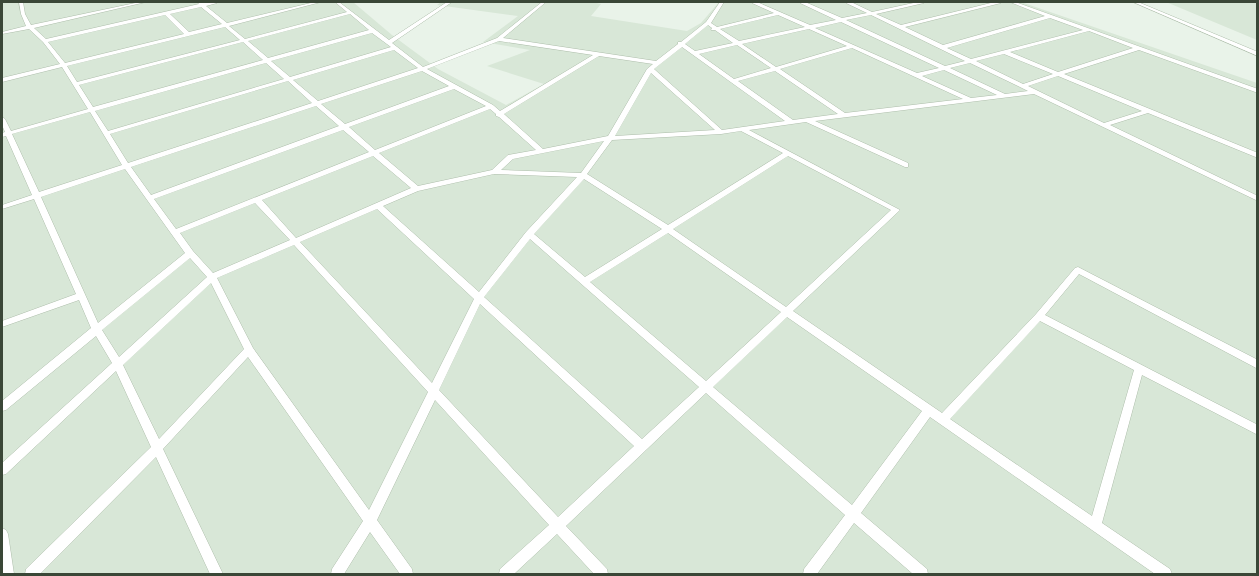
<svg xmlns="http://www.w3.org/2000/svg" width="1259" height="576" font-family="'Work Sans',sans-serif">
<rect width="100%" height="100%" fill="#e9f3e9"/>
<g fill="#d8e7d7">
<path d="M2,2h351l39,33 46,34 68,36 38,-21 -57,-18 43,-16 -47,-8 35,-26 -81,-11 4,-3h151l9,2 -10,12 96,15 14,-8 18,-21h302l236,81v491h-1255z"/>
<path d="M1166,2h91v38z"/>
</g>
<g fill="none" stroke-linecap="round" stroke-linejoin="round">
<defs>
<g id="street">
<path d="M19,2h4l2,12 6,11 109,-23h6l-112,26 12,11 153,-35 -2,-2h4l2,1 14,-1v1l-11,3 21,17 88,-21h6l-92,24 16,13 102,-27 -12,-10h4l50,38 58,-38h5l-60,41 31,24 74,-29 45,-36h4l-43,36 153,23 22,-17v-2h3l25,-20 14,-20h4l-13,21 6,4 57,-14 -22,-10v-1h5l53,23 26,-5 -36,-17v-1h5l37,16 25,-5 -21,-10v-1h5l21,10 46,-10h6v1l-48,11 25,11 94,-23h6v1l-96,24 38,18 102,-29 -35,-14h5l243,87v4l-119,-43 -75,24 194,79v5l-110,-45 -38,12 148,71v5l-224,-107 -219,27 93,42v4h-3l-99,-45 -57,8 151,80 -107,101 149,102 94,-99 39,-46 3,-1 180,93v9l-179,-95 -34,41 213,110v10l-116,-60 -40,148 68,46 2,5h-17l-225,-157 -69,96 66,56 1,5h-15l-59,-51 -37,51h-14l1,-5 41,-54 -139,-122 -140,133 41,43 1,5h-14l-37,-40 -43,40h-15l1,-5 49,-44 -114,-125 -58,120 35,49 1,5h-13l-30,-42 -26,42h-13l1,-5 31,-48 -115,-164 -85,92 60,125h-13l-54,-117 -116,117h-15l1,-5 125,-122 -35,-76 -110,103 -4,1v-12l110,-100 -16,-27 -90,74 -4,1v-10l89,-73 -12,-28 -77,27v-6l74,-27 -42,-95 -32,10v-4l30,-10 -26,-59 -4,1v-4l3,-1 -3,-7v-8l3,2 6,12 77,-22 -26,-42 -60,15v-4l58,-14 -17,-22 -14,-13 -27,5v-2l24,-6 -5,-12zM201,7l21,17 -33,8 -19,-18zM350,14l19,16 -101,28 -20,-17zM165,15l19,19 -119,29 -17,-21zM778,15l27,12 -66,14 -19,-12zM871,15l94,46 -20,5 -99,-46zM1050,18l33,12 -112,29 -24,-11zM841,22l98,46 -22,5 -102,-45zM708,25l4,3 -1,2h4l18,13 -38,8 -10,-7zM225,27l15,13 -163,42 -10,-16zM809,29l38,17 -71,21 -34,-23zM1089,31l44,17 -75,24 -48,-20zM372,33l19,14 -101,30 -19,-16zM499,41l94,14 -93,56 -7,-6 -66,-36zM243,42l20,18 -170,47 -14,-22zM737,45l34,23 -37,11 -35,-25zM682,47l103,74 -63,9 -68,-61zM852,48l111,51 -118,14 -65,-44zM394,50l24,18 -100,33 -25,-21zM1004,54l49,20 -30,10 -47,-23zM599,56l54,8 -6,5 -39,67 -65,13 -39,-35zM266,63l18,16 -176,52 -13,-20zM970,63l50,24 8,4 -23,3 -55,-26zM944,70l53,25 -26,3 -49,-22zM422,71l27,15 -104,38 -24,-20zM775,71l63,43 -45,6 -55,-39zM651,73l64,57 -100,6zM1058,76l84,35 -38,12 -76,-37zM288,81l24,22 -184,60 -18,-29zM454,89l32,17 -111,44 -26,-23zM316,106l23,20 -188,69 -20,-28zM490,109l6,5v2l3,1 37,33 -28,5 -16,15 -74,16 -39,-33zM90,112l32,53 -83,27 -27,-58zM343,130l26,22 -193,77 -22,-30zM741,131l42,22 -115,72 -81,-51 25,-34 109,-6zM604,141l-23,32 -80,-3 12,-11zM373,156l38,32 -115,50 -34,-38zM788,156l103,54 -105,97 -113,-78zM125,169l60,84 -87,70 -57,-126zM494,174l83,3 -51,55 -47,60 -96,-86 35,-15zM584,179l78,50 -77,48 -51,-43zM255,203l35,37 -77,33 -20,-22 -13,-18zM377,209l97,90 -42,84 -132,-141zM668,233l113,79 -75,69 -116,-99zM530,239l169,148 -57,52 -158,-142zM294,245l134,147 -59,118 -116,-162 -36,-70zM190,258l17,19 -88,80 -17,-27zM211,283l33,66 -85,90 -36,-74zM480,304l154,142 -76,71 -119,-127zM787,317l135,94 -70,94 -139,-118zM1040,321l94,49 -42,146 -142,-97z"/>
<path d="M1133,2h5l120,50v4z"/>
<path d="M2,528l4,2 2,4 6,40h-12z"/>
</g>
</defs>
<use href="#street" stroke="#aebeab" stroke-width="1"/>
<use href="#street" fill="#fff" fill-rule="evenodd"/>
</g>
<rect width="1259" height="576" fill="none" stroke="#3a4737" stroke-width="6"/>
</svg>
